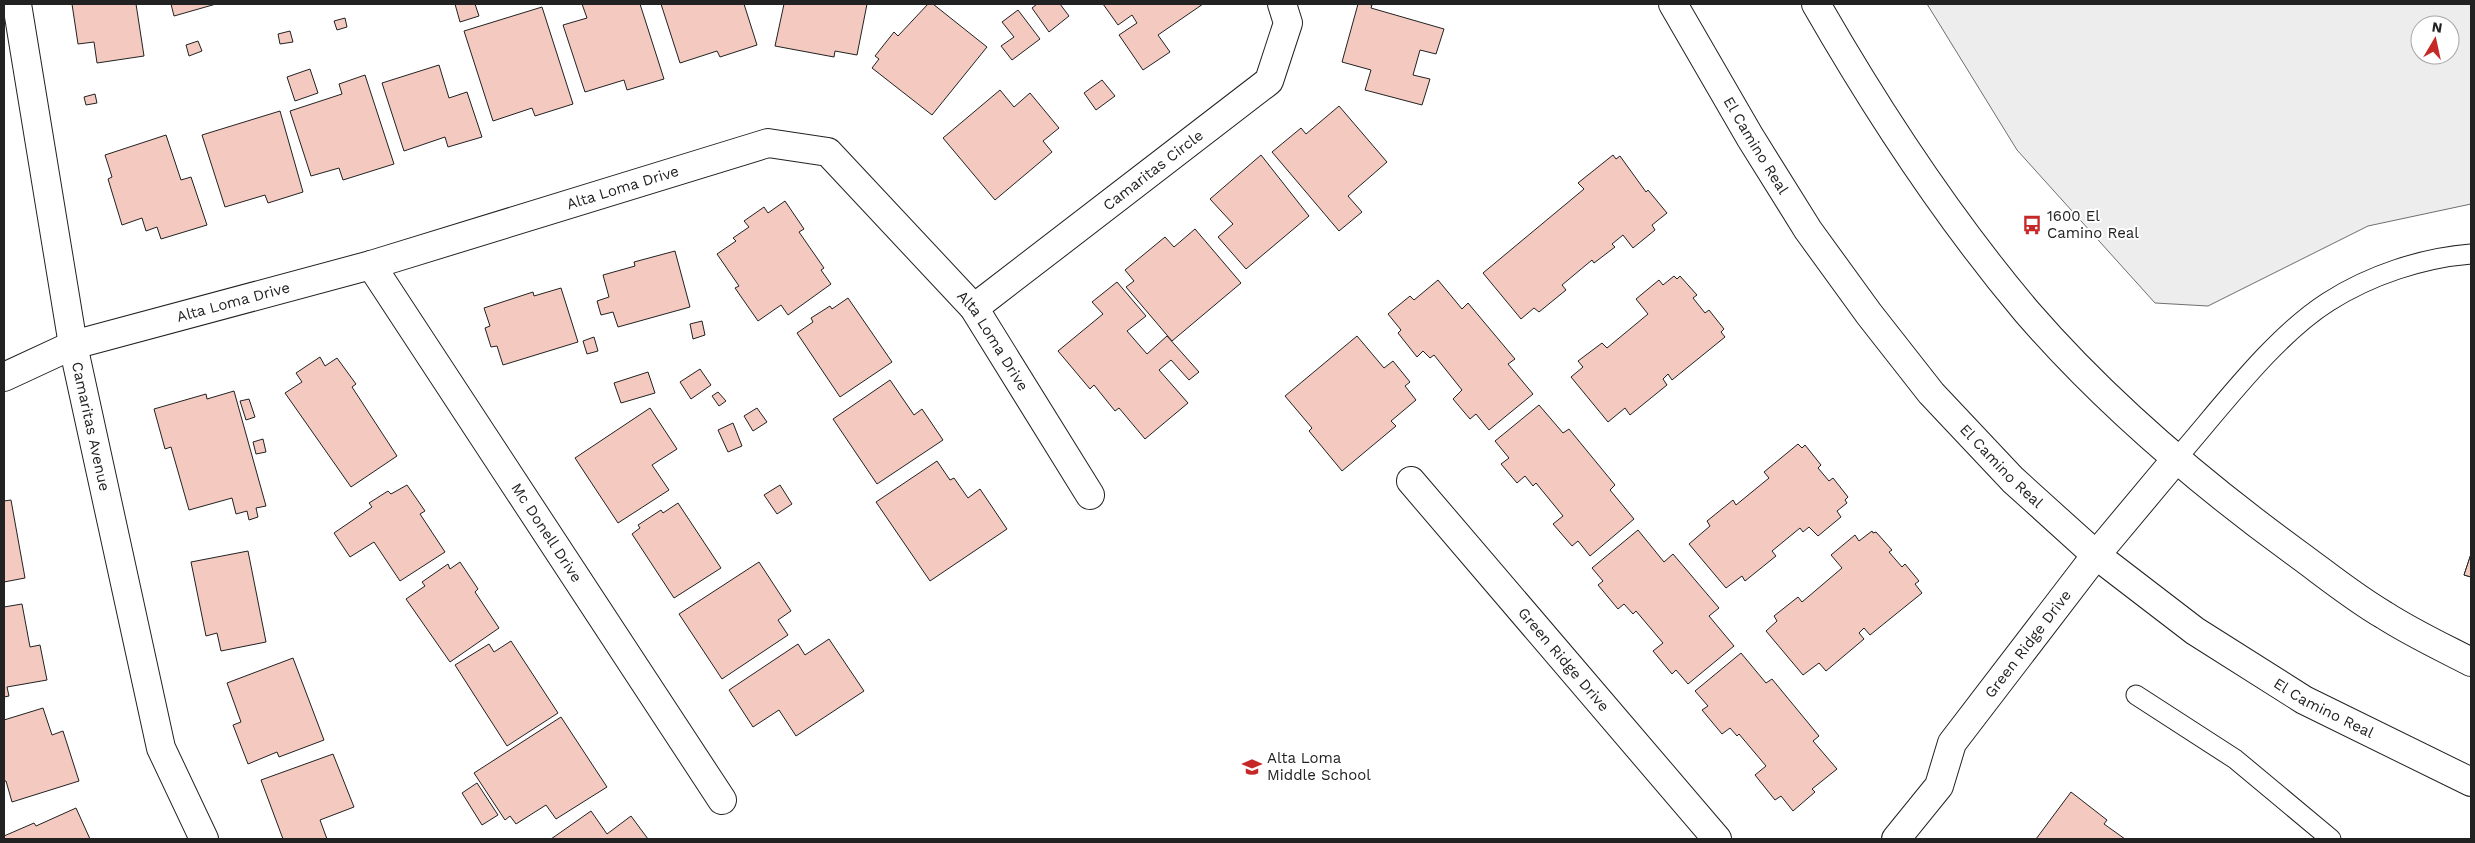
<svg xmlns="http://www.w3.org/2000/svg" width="2475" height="843" font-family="'Work Sans',sans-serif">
<rect width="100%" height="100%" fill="#fff"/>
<path fill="#ededed" stroke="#6f6f6f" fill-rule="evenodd" d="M1927,4h544v200l-103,22 -160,80 -53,-3 -138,-153zM2420,25h30v30h-30z"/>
<g fill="#f3c9c0" stroke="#222">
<path d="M72,4h64l8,52 -47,7 -3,-21 -16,2z"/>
<path d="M171,4h45l-42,12z"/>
<path d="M455,4h20l4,12 -19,6z"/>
<path d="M582,4h58l24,75 -37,11 -3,-10 -39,12 -22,-67 24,-7z"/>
<path d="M661,4h83l13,41 -37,12 -3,-6 -37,12z"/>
<path d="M784,4h83l-10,51 -22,-4 -1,6 -59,-11z"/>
<path d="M928,4h5l54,43 -55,68 -60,-47 7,-9 -4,-3 19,-24 4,4z"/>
<path d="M1037,4h23l9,12 -20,16 -17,-24z"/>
<path d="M1103,4h100l-45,31 12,17 -27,18 -24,-35 18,-12 -5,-8 -14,10z"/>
<path d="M1358,4h9l5,1 -1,3 73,21 -8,25 -16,-4 -7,25 17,4 -8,26 -57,-15 6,-20 -29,-8z"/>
<path d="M542,7l31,97 -38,12 -3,-8 -39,13 -29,-90z"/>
<path d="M1018,10l22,29 -28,21 -11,-14 13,-9 -12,-15z"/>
<path d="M345,18l2,9 -10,3 -3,-9z"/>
<path d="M290,31l3,11 -13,2 -2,-10z"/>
<path d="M198,41l4,10 -13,5 -3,-11z"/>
<path d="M439,65l10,33 18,-6 15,45 -34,10 -3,-10 -41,14 -22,-68z"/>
<path d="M310,69l8,24 -23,8 -8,-24z"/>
<path d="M365,75l29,89 -51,16 -4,-12 -28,8 -21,-65 52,-17 -3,-10z"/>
<path d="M1102,80l13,16 -19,14 -12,-17z"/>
<path d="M1000,90l14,17 16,-14 29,35 -16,13 9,11 -57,48 -52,-62z"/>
<path d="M95,94l2,9 -11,2 -2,-8z"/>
<path d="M1339,106l48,56 -39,34 14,16 -23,19 -67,-79 29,-24 5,6z"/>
<path d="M280,111l23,81 -35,11 -3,-8 -40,12 -23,-72z"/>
<path d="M166,135l15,45 10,-3 16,48 -46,14 -4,-12 -11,4 -4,-13 -20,7 -14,-46 4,-2 -7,-22z"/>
<path d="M1261,155l48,61 -63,53 -28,-32 15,-13 -23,-25z"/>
<path d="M1613,155l3,4 4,-3 26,36 2,-2 19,23 -15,12 3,5 -22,18 -10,-13 -11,9 3,3 -21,16 -2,-3 -30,25 4,5 -27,22 -5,-4 -13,11 -38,-46 101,-84 -6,-6z"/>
<path d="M785,201l19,28 -5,3 25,36 -3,2 10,14 -43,31 -7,-10 -23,16 -23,-33 4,-2 -22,-32 19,-13 -3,-3 16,-11 -5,-6 20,-14 4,6z"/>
<path d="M1195,229l46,54 -69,58 -46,-54 8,-6 -9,-11 40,-33 9,10z"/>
<path d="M675,251l15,56 -72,20 -5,-15 -12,3 -4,-14 12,-4 -6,-22 32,-9 -1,-4z"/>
<path d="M1674,276l3,3 3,-3 17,19 -4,3 12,15 4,-3 15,19 -3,3 4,5 -53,43 -4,-6 -5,5 4,6 -37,30 -5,-7 -17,14 -37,-45 12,-10 -5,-6 24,-18 5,5 41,-34 -12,-15 23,-19 4,5z"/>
<path d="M1438,280l24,29 6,-6 47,56 -7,5 25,30 -44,36 -13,-16 -6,5 -17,-20 9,-9 -28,-35 -4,3 -7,-7 -6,6 -19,-24 3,-3 -13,-16 22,-18 4,4z"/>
<path d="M1117,282l29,34 -19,15 20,23 20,-18 32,36 -10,8 -18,-20 -12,10 29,33 -43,36 -26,-31 -4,3 -21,-26 -4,4 -32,-38 45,-37 -11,-12z"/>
<path d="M561,288l17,54 -75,23 -6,-19 -6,1 -6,-19 5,-2 -6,-18 49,-16 1,4z"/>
<path d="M848,298l44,64 -52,35 -43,-64 16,-11 -2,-4 19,-12 2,3z"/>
<path d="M702,321l3,14 -12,4 -3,-15z"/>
<path d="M1357,336l27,32 9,-7 17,21 -5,4 11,14 -25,21 5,5 -54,45 -33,-40 3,-3 -27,-32z"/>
<path d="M594,337l4,14 -11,3 -4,-13z"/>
<path d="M320,357l5,9 12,-8 19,26 -4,3 45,69 -46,31 -66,-94 17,-11 -6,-9z"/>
<path d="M700,369l11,16 -20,14 -11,-17z"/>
<path d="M648,372l7,21 -34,10 -7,-20z"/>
<path d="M890,380l24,35 8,-6 21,31 -66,44 -44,-65z"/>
<path d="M234,391l32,115 -10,2 2,9 -9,3 -2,-9 -11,3 -4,-16 -43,12 -18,-63 -6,2 -11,-40 52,-15 1,5z"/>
<path d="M718,392l8,9 -7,5 -7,-10z"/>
<path d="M249,399l6,18 -9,3 -6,-19z"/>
<path d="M1539,405l24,28 6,-4 46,56 -5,5 24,29 -44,37 -12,-15 -6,5 -19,-22 10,-8 -27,-33 -3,3 -8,-10 -8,7 -16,-19 8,-6 -14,-17z"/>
<path d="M650,408l27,41 -25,16 17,25 -51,33 -43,-65z"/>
<path d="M757,408l10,14 -14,9 -9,-15z"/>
<path d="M733,423l9,23 -14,6 -10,-22z"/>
<path d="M263,439l3,13 -10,2 -3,-12z"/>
<path d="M1798,444l4,4 3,-3 16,20 -3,3 11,13 4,-3 15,19 -3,3 2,3 -10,8 4,6 -23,19 -9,-9 -6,5 -3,-4 -28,23 4,5 -31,25 -3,-5 -16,12 -37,-44 21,-18 -3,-5 26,-21 3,5 33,-27 -5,-6z"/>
<path d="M937,461l13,19 4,-2 14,20 12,-9 27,40 -77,52 -54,-79z"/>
<path d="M407,485l18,26 -5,3 25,38 -45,29 -26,-39 -24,15 -16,-24 38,-26 -3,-4 19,-12 3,3z"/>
<path d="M780,485l12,19 -15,10 -13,-19z"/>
<path d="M11,500l14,78 -21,4v-81z"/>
<path d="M678,503l43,65 -47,30 -42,-64 8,-6 -2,-3 23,-15 2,3z"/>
<path d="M1638,530l26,32 9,-8 46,54 -10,8 25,30 -46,38 -12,-14 -4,4 -19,-23 10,-8 -27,-32 -3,3 -9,-10 -6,5 -20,-24 5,-4 -11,-13z"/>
<path d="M1872,531l1,2 3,-1 16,18 -3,2 13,15 3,-3 14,17 -4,3 7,9 -52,42 -6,-7 -5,5 5,6 -38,32 -7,-8 -16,12 -37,-44 11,-10 -3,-5 24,-19 4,5 40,-34 -11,-13 24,-20 4,6z"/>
<path d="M248,551l18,91 -45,9 -4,-18 -11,3 -15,-74z"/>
<path d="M2471,554v23l-7,-2z"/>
<path d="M2471,554v23l-7,-2z"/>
<path d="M460,562l18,27 -3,3 24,36 -49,34 -44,-63 19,-13 -3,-4 26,-18 2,5z"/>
<path d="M759,562l32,49 -13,9 10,15 -66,44 -43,-65z"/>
<path d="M22,604l8,43 10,-2 7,35 -40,7 2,9 -5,1v-90z"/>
<path d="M829,639l35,52 -68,45 -17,-26 -26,17 -24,-37 69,-46 7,11z"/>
<path d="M511,641l47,72 -51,33 -52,-81 34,-21 5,8z"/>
<path d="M1741,653l25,30 6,-4 47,57 -6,5 24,28 -25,20 3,3 -22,19 -12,-15 -6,4 -20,-25 11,-9 -27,-32 -2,2 -7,-8 -8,6 -20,-24 6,-4 -13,-15z"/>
<path d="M293,658l31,82 -45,17 -2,-5 -29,12 -15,-39 8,-3 -14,-39z"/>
<path d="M43,708l9,27 11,-4 16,50 -67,21 -6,-21h-2v-61z"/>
<path d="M561,717l46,70 -51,32 -10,-14 -30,19 -6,-8 -5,4 -31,-47z"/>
<path d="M333,754l21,53 -34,13 7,19h-44l-22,-59z"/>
<path d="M477,783l21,32 -16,10 -20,-32z"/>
<path d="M2071,792l36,28 -3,4 21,15h-89z"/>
<path d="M76,808l14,31h-86v-3l30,-13 2,3z"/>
<path d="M591,811l16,23 24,-18 17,23h-97z"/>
</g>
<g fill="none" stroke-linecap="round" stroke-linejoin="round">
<defs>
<g id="lane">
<path d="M2177,458c43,-49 96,-121 151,-156 42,-27 94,-44 143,-48"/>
<path d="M2136,695l99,64 96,80"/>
</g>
<g id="street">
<path id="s1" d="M17,4l56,341 88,403 43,91"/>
<path id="s2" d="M371,265l351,535"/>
<path id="s3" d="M974,308l295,-227 19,-58 -6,-19"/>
<path id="s4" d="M4,377l69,-32 298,-80 397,-122 60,9 146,156 116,187"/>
<path id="s5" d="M1411,481l306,358"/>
<path id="s6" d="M1896,839l43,-53 13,-43 144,-188 81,-97"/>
</g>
<g id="primary">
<path id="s7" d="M1673,4l77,133 58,93 61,84 62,79 82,87 83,75 99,76 109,69 167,82"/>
<path d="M1816,4c62,108 130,212 211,308 78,90 172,170 268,240 29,21 58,45 89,63 28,18 58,32 87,47"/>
</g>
</defs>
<use href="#lane" stroke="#222" stroke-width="21"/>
<use href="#street" stroke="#222" stroke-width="30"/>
<use href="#primary" stroke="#222" stroke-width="30"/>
<use href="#lane" stroke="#fff" stroke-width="19"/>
<use href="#street" stroke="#fff" stroke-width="28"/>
<use href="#primary" stroke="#fff" stroke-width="28"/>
</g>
<defs>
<symbol id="bus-bare" viewBox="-9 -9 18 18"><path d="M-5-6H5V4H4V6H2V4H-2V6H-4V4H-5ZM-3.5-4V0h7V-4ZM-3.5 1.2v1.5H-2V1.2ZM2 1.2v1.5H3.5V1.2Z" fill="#c62828" stroke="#fff" stroke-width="2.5" paint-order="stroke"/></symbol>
<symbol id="school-bare" viewBox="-9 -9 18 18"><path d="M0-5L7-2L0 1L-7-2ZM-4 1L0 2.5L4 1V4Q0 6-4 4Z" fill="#c62828" stroke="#fff" stroke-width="2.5" paint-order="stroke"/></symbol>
</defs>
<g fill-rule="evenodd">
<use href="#bus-bare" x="2018" y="211" width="28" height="28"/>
<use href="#school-bare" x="1238" y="753" width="28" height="28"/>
</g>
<g text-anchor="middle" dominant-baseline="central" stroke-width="4" stroke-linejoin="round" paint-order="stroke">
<g font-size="15" fill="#222" stroke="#fff">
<text stroke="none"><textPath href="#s7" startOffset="164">El Camino Real</textPath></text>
<text stroke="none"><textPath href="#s3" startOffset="226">Camaritas Circle</textPath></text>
<text stroke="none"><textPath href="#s4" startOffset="648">Alta Loma Drive</textPath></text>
<text stroke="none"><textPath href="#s4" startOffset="242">Alta Loma Drive</textPath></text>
<text stroke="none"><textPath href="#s4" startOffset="1112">Alta Loma Drive</textPath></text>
<text stroke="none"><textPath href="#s1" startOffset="429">Camaritas Avenue</textPath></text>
<text stroke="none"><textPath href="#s7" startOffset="569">El Camino Real</textPath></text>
<text stroke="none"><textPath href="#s2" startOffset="320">Mc Donell Drive</textPath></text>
<text stroke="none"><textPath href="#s6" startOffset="238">Green Ridge Drive</textPath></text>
<text stroke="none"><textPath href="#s5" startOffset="235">Green Ridge Drive</textPath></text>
<text stroke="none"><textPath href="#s7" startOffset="974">El Camino Real</textPath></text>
</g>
<g font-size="15" fill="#222" stroke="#fff" text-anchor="start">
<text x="2047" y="216">1600 El<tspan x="2047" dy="17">Camino Real</tspan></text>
<text x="1267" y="758">Alta Loma<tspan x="1267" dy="17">Middle School</tspan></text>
</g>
</g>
<rect width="2475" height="843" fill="none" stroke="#222222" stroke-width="10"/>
<g transform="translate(2435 40) rotate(9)"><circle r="24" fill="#ffffff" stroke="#a7a7a7"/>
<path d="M0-4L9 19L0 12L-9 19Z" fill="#c62828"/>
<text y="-8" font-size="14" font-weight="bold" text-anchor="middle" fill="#222222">N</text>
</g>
</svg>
